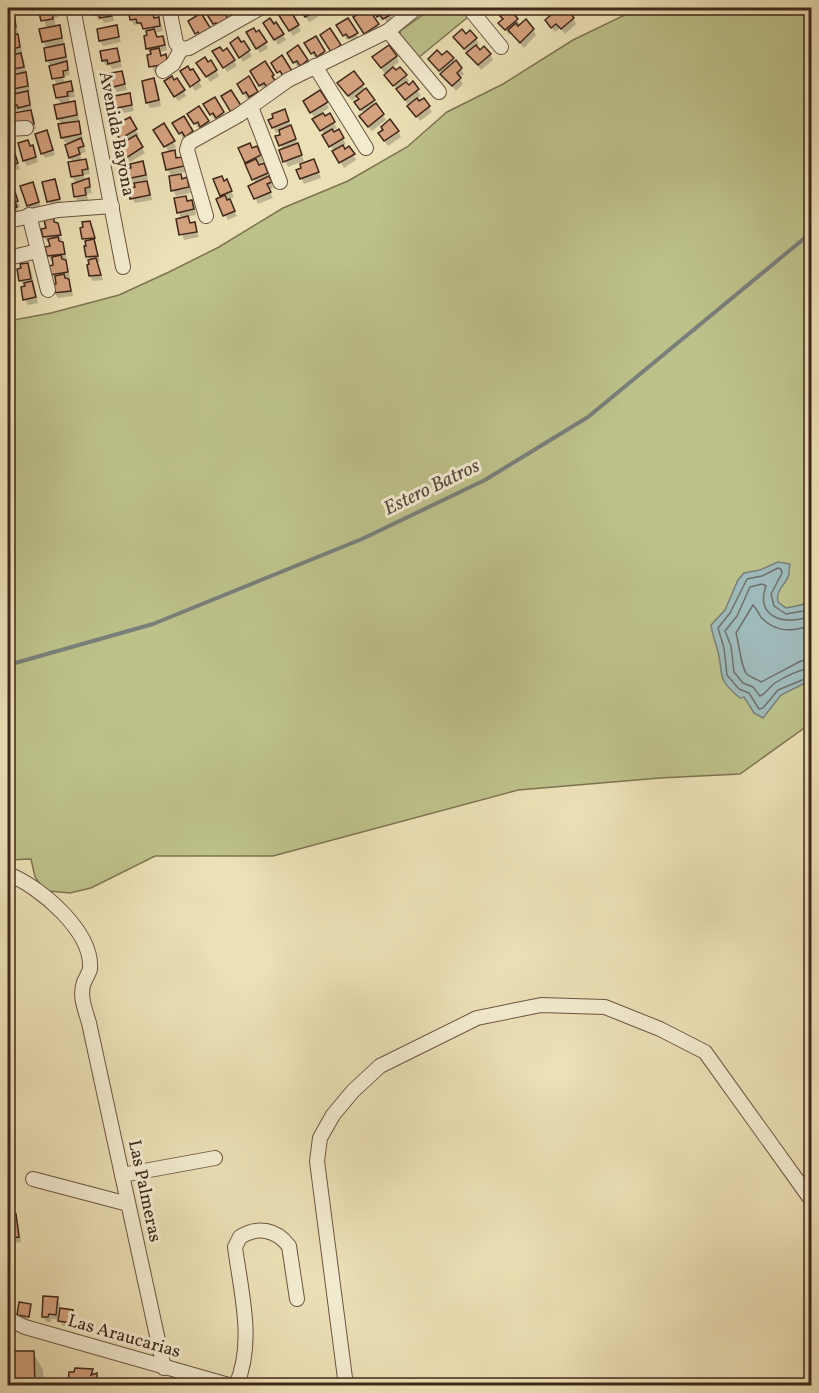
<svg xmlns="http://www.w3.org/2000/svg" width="819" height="1393" font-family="Vollkorn,serif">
<rect width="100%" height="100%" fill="#ece0b6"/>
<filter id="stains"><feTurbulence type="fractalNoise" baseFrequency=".00333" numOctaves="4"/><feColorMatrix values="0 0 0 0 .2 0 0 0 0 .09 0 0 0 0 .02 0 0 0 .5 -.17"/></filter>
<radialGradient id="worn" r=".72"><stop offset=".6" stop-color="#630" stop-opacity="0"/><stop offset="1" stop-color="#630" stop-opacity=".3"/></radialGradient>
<g fill="#bdc18a" stroke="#7e7452" stroke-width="1.5">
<path d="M433,8h25l10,9 -50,41 -18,-23v-4z"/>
<path d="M633,8h178v719l-8,2 -63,45 -80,4 -142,12 -245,66h-118l-64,32 -21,5 -22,-2 -6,-4 -7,-10 -4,-18 -23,1v-539l43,-8 68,-18 50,-23 50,-25 64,-39 65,-27 59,-34 40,-35 56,-28 70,-44 56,-27z"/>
</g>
<path fill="#9fbaba" stroke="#797f7a" stroke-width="1.5" d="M778,562l12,2c-1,4 -1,7 -1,10 -2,10 -14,15 -11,28l8,6 15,-3 10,-5v80l-30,15 -18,23 -9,-5 -10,-16 -4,1c-26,-21 -15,-24 -23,-50 -2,-8 -5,-14 -6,-23l14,-15 13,-30 6,-7 16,-3z"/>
<g fill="#0003">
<path d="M8,8h11v4l-7,1 4,8 2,12h-2l4,8 2,12h-2l4,7 2,12h-2l4,7 2,12 -4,1 4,7 2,11 -2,1 4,6 2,12 -10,2 -3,-18 -2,-3 -5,1 -3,-6v-9l-5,-15 1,-4 -1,-3z"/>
<path d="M39,8h18l1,2 1,7 -5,1 2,9 3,-1 3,6 2,12h-2l4,7 2,12h-2l4,12 -5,1 -4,-6 -2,1 7,13 4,-1 3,5 2,9 -6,1 1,6 4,-1 3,5 2,12 -2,1 4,7 2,12h-2l5,12 -6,2 2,7 3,-1 3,6 2,8 -6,1 1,6 3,-1 4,13 -5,1 1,6 -10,2 -3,-6 1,-12 -4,-8 1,-14 -3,-5 3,-16 -7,2 -4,-5v-13l-4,-7 4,-13 -5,-7v-13l-9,-24 -3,-12h2l-4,-7 4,-13z"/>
<path d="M93,8h18l3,13 -10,2 -2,-4 -4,1z"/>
<path d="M133,8h25l1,5 -6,1 2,5 3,-1 3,6 2,7 -8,2 3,5 4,-1 3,6 2,7 -7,2 2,5 4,-1 4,13 -16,3 -5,-16 2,-1 -4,-7 1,-12 -4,-8 -5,-4 -5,1 -3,-5 -3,-11z"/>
<path d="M300,8h12l6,9 -9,5z"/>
<path d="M322,8h12l-8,5z"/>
<path d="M373,8h13l8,12 -7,4 -2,-5 -4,2z"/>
<path d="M395,8h13l-5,5 -4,-5 -3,2z"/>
<path d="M543,8h20l-3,4 3,4 10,2 3,6 -11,10 -5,-6 -5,4 -5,-6 1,-9z"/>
<path d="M288,9l13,22 -8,5 -13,-22z"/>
<path d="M367,9l14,21 -13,8 -13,-21z"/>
<path d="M347,20l12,19 -6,4 -3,-5 -3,2 -9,-14z"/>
<path d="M517,20l4,6 12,4 3,5 -12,13 -13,-15 -2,2 -9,-12z"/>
<path d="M265,23l8,3 3,-2 10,16 -8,5z"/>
<path d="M116,26l5,16 -18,4 -3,-5z"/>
<path d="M259,32l9,16 -8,5 -12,-20 8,1z"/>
<path d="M466,36l10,2 3,6 -4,3 5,5 10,2 3,6 -12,10 -27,-33z"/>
<path d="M315,38l12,19 -6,4 -3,-5 -3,2 -9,-14z"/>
<path d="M232,43l9,1 3,-1 8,13 -9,6z"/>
<path d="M298,47l12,19 -6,4 -3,-4 -3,2 -9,-15z"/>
<path d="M117,49l5,18 -10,2 -2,-4 -4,1 -3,-6z"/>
<path d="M227,50l10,16 -10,6 -12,-20 7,1z"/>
<path d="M396,56l3,6 -7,5 4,6 10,3 3,5 -4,2 3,4 5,-3 8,12 -5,3 13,8 3,5 -12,9 -43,-58z"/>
<path d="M442,58l11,1 11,15 -5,4 4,6 -7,7 -26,-32z"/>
<path d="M211,62l8,14 -9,6 -11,-19 9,1z"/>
<path d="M265,63l11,18 -13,9 -11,-18z"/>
<path d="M182,71l8,2 3,-2 9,16 -7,4z"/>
<path d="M121,72l6,18 -10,2 -2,-4 -4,1 -3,-6z"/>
<path d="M248,78l12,20 -7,4 -2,-5 -4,2 -8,-15z"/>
<path d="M154,80l3,5 4,21 -11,2 -3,-6z"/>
<path d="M177,80l9,16 -8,5 -12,-20z"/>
<path d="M362,85l24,35 -14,11 -8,-9v-8l-5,-6 1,-9 -2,-3 -6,5 -10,-12z"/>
<path d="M320,92l9,16 -8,5 3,5 10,5 3,5 -5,3 2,3 4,-3 8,13 -4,3 2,4 5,-3 7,12 -12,8 -39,-66z"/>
<path d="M129,95l5,16 -18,3 -5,-16z"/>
<path d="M214,99l12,19 -6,4 -3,-5 -3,2 -9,-14z"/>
<path d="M199,108l12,19 -6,4 -3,-5 -4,2 -9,-14z"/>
<path d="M287,116l17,45 -16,6 -7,-16 2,-1 -2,-5 1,-10 -1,-4 -5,2 -3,-6z"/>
<path d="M183,118l12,19 -6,4 -3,-5 -3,2 -9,-14z"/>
<path d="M129,119l10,16 -4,2 10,16 -15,9 -8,-13 6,-3 -2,-4 -2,1 -8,-12z"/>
<path d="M163,125l13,22 -7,5 -14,-22z"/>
<path d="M47,131l8,24 -10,3 -3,-5z"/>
<path d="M398,131l3,6 -13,9 -5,-7z"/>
<path d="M32,146l6,16 -11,4 -3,-6z"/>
<path d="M8,148l5,5 7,16 -11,3z"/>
<path d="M240,148l20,5 3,8 -5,3 1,3 8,3 6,18 -4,2 4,8 -15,6 -8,-18 6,-2z"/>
<path d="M174,152l4,7 3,-1 3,6 2,8 -7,1 4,7 4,-1 4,14 -15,3 -3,-6 -1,-13 -5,-8z"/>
<path d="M143,163l3,5 2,12 -2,1 4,7 2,12 -17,3 -3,-5 5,-10 -1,-5 -5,1 -3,-6z"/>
<path d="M316,166l5,12 -17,6 -6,-13z"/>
<path d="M215,180l9,2 5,5 5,10 -6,2 9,17 -9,4 -3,-5 -3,-17z"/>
<path d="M54,181l8,24 -10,2 -8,-24z"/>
<path d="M35,189l6,19 -10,3 -3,-6z"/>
<path d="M14,191l6,16 -3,1 2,5 -8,2 -3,-6v-16z"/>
<path d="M185,198l3,4 4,-1 3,6 1,8 -9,2 4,7h3l5,13 -15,3 -7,-20 5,-1 -4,-7z"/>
<path d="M53,220l9,20 -3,1 8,18 -3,1 4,7 2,11h-3l4,8 2,10 -15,2 -3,-5 3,-8 -1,-6h-2l-3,-5 3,-14 -4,1 -3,-5 3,-8 -1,-6h-3l-3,-5z"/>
<path d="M89,222l3,6 8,34h-3l6,18 -10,1 -3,-5v-14l-5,-15h4l-5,-9z"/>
<path d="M28,264l3,6 7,33 -10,2 -3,-6v-11l-4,-7 -2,-11z"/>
<path d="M8,285l3,13h-3z"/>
<path d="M15,1216l3,5 3,21 -13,2v-27z"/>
<path d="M8,1289l5,1 3,6 -3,14 -5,-1z"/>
<path d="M57,1299l3,5v5l12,2 4,6 -2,11 -11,-2 -3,-6 -9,-1v3h-4l-4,-5z"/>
<path d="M30,1305l-1,14 -9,-2 -1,-2z"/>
<path d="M33,1352l10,18 1,16h-36v-33z"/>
<path d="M92,1371l8,9 -1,6h-29z"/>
</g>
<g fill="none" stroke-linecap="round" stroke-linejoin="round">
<g stroke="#6f706a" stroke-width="1.5">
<path d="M812,607l-9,4 -17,3 -12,-8 -3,-12 11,-21 -1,-4 -3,-1 -16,8 -15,3 -17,34 -12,15 6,20 3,27 12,14 10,4 10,16 4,-1 15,-18 34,-14"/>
<path d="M812,615c-25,12 -58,3 -46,-29l-4,-2 -12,3 -13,29 -12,15 6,15 3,26 9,11 10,4 7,9c6,-2 9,-9 15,-13 9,-6 25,-14 37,-15"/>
<path d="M812,625c-19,7 -37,8 -51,-8 -3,-4 -4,-8 -8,-12l-17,28c3,9 5,38 12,42 4,3 9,4 13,7l40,-21 11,-2"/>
</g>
<path stroke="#797f7a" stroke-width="4" d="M8,665l145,-41 209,-85 123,-59 103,-63 224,-185"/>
</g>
<g fill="#d4a27f" stroke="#3f271a" stroke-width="1.5">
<path d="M38,8h19v3l-5,1 1,7 -12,2z"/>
<path d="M92,8h18l2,8 -12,2 -1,-4 -6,1z"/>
<path d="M126,8h31l-30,5z"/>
<path d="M211,8h10l8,12 -11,7 -2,-4 -3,1 -8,-13z"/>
<path d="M227,8h18l1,1 -11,7 -2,-4 -3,1z"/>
<path d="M289,8l10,17 -10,6 -11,-17z"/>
<path d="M299,8h15l2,3 -11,6z"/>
<path d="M368,8l11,16 -15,10 -11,-17z"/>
<path d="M371,8h17l4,6 -9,5 -3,-4 -3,2z"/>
<path d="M509,8l9,11 -13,11 -7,-7 5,-4 -3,-3z"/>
<path d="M559,8l4,6 5,-4 6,8 -13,11 -5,-5 -5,4 -6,-8z"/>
<path d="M152,10l2,8 5,-1 1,9 -17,3 -2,-6h-4l-1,-4 -6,1 -1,-6z"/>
<path d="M201,13l10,16 -11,7 -2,-4 -3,2 -7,-13z"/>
<path d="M14,14l2,13 -8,2v-14z"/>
<path d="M270,18l4,6 2,-2 8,12 -10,6 -11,-17z"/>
<path d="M348,18l10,15 -9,5 -3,-4 -3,2 -7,-11z"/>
<path d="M526,19l8,10 -14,14 -12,-13 8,-7 2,3z"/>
<path d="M60,25l2,13 -20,4 -3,-13z"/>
<path d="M117,25l2,12 -20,4 -2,-12z"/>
<path d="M254,28l2,4 3,-2 8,12 -11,7 -10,-17z"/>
<path d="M330,28l11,17 -10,7 -11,-17z"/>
<path d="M154,29l3,8 6,-1 2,9 -19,4 -2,-13 3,-1 -1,-4z"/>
<path d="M462,29l4,5 4,-4 7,8 -13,11 -11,-12z"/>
<path d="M18,34l2,13 -12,3v-15z"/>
<path d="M316,36l9,15 -8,6 -3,-5 -3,2 -7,-11z"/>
<path d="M238,37l3,5 3,-1 6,9 -11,8 -9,-15z"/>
<path d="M64,44l2,13 -20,4 -2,-13z"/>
<path d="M298,45l10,15 -8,6 -3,-5 -4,2 -6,-10z"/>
<path d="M389,45l8,11 -16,12 -9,-11z"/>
<path d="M476,45l4,5 4,-4 7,8 -13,11 -12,-12z"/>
<path d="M220,47l3,4 4,-3 8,12 -12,8 -11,-17z"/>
<path d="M117,48l3,13 -12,3 -1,-4 -5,1 -2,-10z"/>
<path d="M159,48l2,8 5,-2 2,10 -19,3 -2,-12 4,-1 -1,-4z"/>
<path d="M437,50l5,5 5,-4 7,7 -15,13 -11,-12z"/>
<path d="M21,53l3,14 -16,3v-14z"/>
<path d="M282,55l10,16 -9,5 -3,-5 -3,2 -6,-10z"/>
<path d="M205,57l3,5 3,-2 6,10 -11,7 -10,-14z"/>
<path d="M456,60l6,8 -5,5 4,5 -9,8 -12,-12z"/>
<path d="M67,61l1,9 -5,1 1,6 -12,2 -3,-13z"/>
<path d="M265,61l9,14 -2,1 4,6 -9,5 -3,-4 -5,3 -9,-15z"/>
<path d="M188,66l2,4 3,-1 7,11 -10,7 -10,-16z"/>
<path d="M393,67l3,3 4,-3 7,8 -14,11 -9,-11z"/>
<path d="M122,71l3,13 -12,3 -1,-4 -6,1 -2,-10z"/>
<path d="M354,71l10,13 -16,12 -11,-13z"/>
<path d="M26,72l2,14 -20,4v-14z"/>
<path d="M172,76l2,4 3,-2 8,12 -11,7 -10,-16z"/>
<path d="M249,76l9,16 -9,5 -3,-5 -3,2 -6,-10z"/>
<path d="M154,78l5,22 -13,3 -4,-22z"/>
<path d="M71,81l2,10 -6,1 1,4 -12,2 -3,-13z"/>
<path d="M413,81l6,8 -14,11 -9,-11 10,-7 3,3z"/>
<path d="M366,88l9,12 -15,10 -6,-8 5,-3 -3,-3z"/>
<path d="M231,90l11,17 -10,7 -11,-18z"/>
<path d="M320,90l8,12 -18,11 -7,-12z"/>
<path d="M28,91l2,14 -12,3 -1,-3 -6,1 -2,-11z"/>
<path d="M130,93l2,12 -20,4 -3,-12z"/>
<path d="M215,97l9,15 -8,6 -3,-5 -3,2 -7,-11z"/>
<path d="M417,98l2,3 5,-3 6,8 -14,11 -9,-11z"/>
<path d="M75,101l2,14 -20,4 -3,-14z"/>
<path d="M376,103l8,11 -16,13 -9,-11z"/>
<path d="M199,106l10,15 -9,6 -2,-5 -4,2 -7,-10z"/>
<path d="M285,109l4,12 -17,7 -4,-8 5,-2 -1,-4z"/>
<path d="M31,110l3,14 -13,2 -6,-2 -2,-11z"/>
<path d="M323,113l2,3 5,-3 5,9 -15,9 -8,-12z"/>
<path d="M184,116l9,15 -8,6 -3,-5 -3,2 -7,-11z"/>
<path d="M130,117l7,12 -17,10 -6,-9 6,-3 -1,-4z"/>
<path d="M390,119l9,12 -15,10 -6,-8 5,-3 -2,-3z"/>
<path d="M79,121l2,13 -20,4 -3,-14z"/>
<path d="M164,123l11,18 -11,6 -11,-17z"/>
<path d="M291,125l5,14 -17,7 -4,-10 5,-1 -1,-5z"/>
<path d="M332,129l2,3 5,-3 5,9 -15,9 -7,-12z"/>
<path d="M47,130l6,20 -12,4 -6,-20z"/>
<path d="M136,135l7,12 -17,11 -6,-9 6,-4 -2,-3z"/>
<path d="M81,138l3,8 -6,2 2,6 -11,4 -4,-13z"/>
<path d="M28,140l2,6 3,-1 3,12 -13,4 -5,-18z"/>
<path d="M250,143l2,5 5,-2 4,9 -16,8 -7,-15z"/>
<path d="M298,143l4,12 -19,7 -4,-12z"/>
<path d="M343,145l2,4 4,-3 6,8 -16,9 -7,-12z"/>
<path d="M9,146l2,6 3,-1 4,12 -10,3v-19z"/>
<path d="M175,150l1,8 6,-1 2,9 -18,4 -4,-17z"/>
<path d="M86,159l2,10 -6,1 1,5 -12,2 -3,-15z"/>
<path d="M256,159l3,6 5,-2 4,10 -16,7 -7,-16z"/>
<path d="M314,159l5,13 -19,7 -4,-9 5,-2 -1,-4z"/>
<path d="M143,161l3,14 -20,4 -2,-10 7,-1 -1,-4z"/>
<path d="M181,174l1,5 5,-2 2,10 -18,4 -2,-15z"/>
<path d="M222,176l2,5 3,-2 5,12 -12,5 -7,-17z"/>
<path d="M269,176l3,6 -5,2 4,8 -17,7 -6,-13z"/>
<path d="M89,178l1,9 -5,1 1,7 -12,2 -2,-13z"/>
<path d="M55,179l5,20 -13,3 -5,-20z"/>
<path d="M147,181l3,14 -20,4 -2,-10 7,-2 -1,-4z"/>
<path d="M33,182l6,20 -12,4 -7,-20z"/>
<path d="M14,189l4,12 -3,1 2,5 -9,3v-19z"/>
<path d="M225,195l2,5 3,-1 5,12 -12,5 -7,-17z"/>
<path d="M186,196l1,5 5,-1 2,9 -17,4 -3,-15z"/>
<path d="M188,216l2,7 5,-1 2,10 -18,3 -3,-16z"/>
<path d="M54,218v4l4,1 3,12 -18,2 -2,-8 5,-1 -2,-8z"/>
<path d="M90,221l5,17 -13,1 -2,-11 3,-1 -1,-5z"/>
<path d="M58,237l1,4 4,1 2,12 -18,2 -2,-9 5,-1 -2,-7z"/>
<path d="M94,239l4,17 -12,1 -2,-11h2l-1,-5z"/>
<path d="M61,255l1,4 4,1 2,12 -18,3 -1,-9 4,-1 -1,-8z"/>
<path d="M96,258l5,17 -12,1 -2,-11 2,-1 -1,-4z"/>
<path d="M28,263l3,16 -12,2 -2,-12 4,-1 -1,-4z"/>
<path d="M64,274l1,4 4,1 2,12 -18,2 -1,-8 4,-1 -1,-8z"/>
<path d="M32,281l4,16 -13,3 -2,-13 4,-1 -1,-3z"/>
<path d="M16,1214l3,23 -11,1v-22z"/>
<path d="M8,1288l6,1 -3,16 -3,-1z"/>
<path d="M43,1296l15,1 -2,18 -7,-1 -1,3h-6z"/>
<path d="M19,1302l12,2 -2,13 -12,-2z"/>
<path d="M60,1308l13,2 -2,13 -13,-2z"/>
<path d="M8,1351h26l1,35h-27z"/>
<path d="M75,1368l18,1 -2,6 6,-2v13l-29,-1 1,-13h5z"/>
</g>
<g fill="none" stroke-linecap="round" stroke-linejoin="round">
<defs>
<g id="minor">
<path d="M73,8l50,259"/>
<path d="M169,8l7,35 5,6"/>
<path d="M469,8l32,39"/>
<path d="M388,31l51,61"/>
<path d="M181,49l8,-1 71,-40"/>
<path d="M315,66l51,82"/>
<path d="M163,71l10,-7 8,-15"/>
<path d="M251,107l29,75"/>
<path d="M8,129l18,-1"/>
<path d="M29,215l19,75"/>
<path d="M206,216l-19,-66 2,-7 50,-28 49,-35 100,-49 28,-23"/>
<path d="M8,221l50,-11 54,-4"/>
<path d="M8,258l30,-7"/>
<path d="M8,874c31,12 85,57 82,95 -1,4 -4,9 -6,13 -5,14 1,27 5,41l75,345"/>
<path d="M122,1175l93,-17"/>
<path d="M33,1179l95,25"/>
<path d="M8,1319l17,8 207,59"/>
<path d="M236,1386c19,-44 5,-93 -1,-139l5,-10c17,-11 36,-8 49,9l8,53"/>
<path d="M346,1386l-29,-225 3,-23 13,-23 20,-24 27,-25 97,-48 64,-13 64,2 55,22 45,23 107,149"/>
</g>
</defs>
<use href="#minor" stroke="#6a5541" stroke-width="16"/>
<use href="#minor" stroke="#f3ebd0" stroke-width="14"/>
</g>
<g text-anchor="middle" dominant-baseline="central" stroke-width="6" stroke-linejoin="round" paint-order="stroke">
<g font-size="18" fill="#3f271a" stroke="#f3ebd0">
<text transform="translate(116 134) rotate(79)">Avenida Bayona</text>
<text transform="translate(144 1191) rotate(78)">Las Palmeras</text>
<text transform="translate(124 1337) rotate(16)">Las Araucarias</text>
</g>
<g font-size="20" font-style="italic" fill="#574c42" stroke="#f3ebd0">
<text transform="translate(432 488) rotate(-26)">Estero Batros</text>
</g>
</g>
<rect width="819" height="1393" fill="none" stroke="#ece0b6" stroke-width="30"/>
<rect x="9" y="9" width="801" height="1375" fill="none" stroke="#3f271a" stroke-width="3"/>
<rect x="15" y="15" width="789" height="1363" fill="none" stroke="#3f271a" stroke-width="1.5"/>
<rect width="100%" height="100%" filter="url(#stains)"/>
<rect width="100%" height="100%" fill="url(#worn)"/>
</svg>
